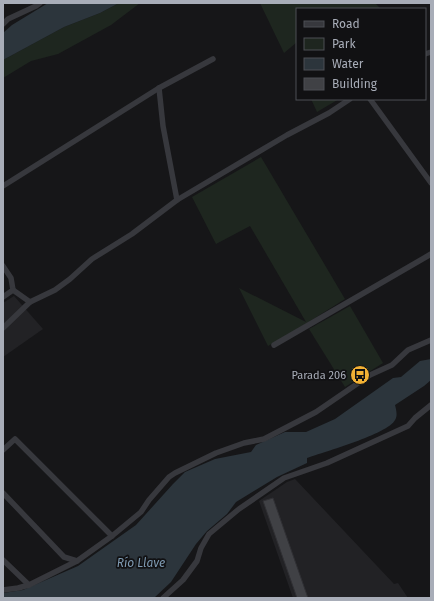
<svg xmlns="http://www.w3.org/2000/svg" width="434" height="601" font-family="'Fira Sans',sans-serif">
<rect width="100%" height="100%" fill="#161618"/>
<g fill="#222225">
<path d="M14,296l29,33 -40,28v-54z"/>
<path d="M295,479l99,105 4,-1 10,15h-115l-34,-97 28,-19z"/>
</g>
<g fill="#1e261f">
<path d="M119,3h21l-29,22 -53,29 -27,7 -28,17v-18l61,-33 36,-14z"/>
<path d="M260,3h115l6,6h-84v33l-13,11z"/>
<path d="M311,99h28l-22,13z"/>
<path d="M261,157l84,142 -38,24 -39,23 -29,-58 67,34 -56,-96 -34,18 -24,-47z"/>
<path d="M350,306l33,57 -38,24 -36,-58z"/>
</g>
<g fill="#2c353c">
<path d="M48,3h71l-19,10 -36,14 -61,33v-27l9,-8z"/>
<path d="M431,359v21l-7,6 -29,19c1,4 3,11 0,15 -7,14 -71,32 -88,38v5l-30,14 -41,25 -9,12 -20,17 -11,13 -25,38 -17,16h-151v-5l20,-3 55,-24 58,-41 37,-41 12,-12 30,-13 36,-7 5,-7 29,-13h21l29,-13 58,-41 8,-1 19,-16z"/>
</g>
<path fill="#404145" stroke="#303034" d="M273,498l35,100h-11l-34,-97z"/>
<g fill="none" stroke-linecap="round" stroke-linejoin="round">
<g stroke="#37383d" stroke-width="5.5">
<path d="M3,24l5,-5 28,-13 4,-3"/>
<path d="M425,54l6,-2"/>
<path d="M159,88l4,38 14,74"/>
<path d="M370,99l61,84"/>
<path d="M3,186l156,-98 54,-29"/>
<path d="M3,266l8,12 2,12"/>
<path d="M13,290l17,12 25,-12 15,-11 22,-20 40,-25 45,-34 110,-65 42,-22 21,-14"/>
<path d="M3,297l10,-7"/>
<path d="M3,328l27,-26"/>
<path d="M274,345l157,-91"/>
<path d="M3,450l12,-11 97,97"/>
<path d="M3,493l61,64 13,4"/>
<path d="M3,560l26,25"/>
<path d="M3,590l15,-2 11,-3 48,-24 35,-25 29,-24 8,-12 20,-23 6,-4 41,-20 28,-10 20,-4 52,-27 54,-37 22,-10 16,-15 23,-10"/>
<path d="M163,598l20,-18 14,-19 4,-13 8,-14 30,-25 45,-31 43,-15 81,-37 7,-8 16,-13"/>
</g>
</g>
<defs>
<symbol id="bus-disc" viewBox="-11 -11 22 22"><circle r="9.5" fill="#f2b134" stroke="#111113"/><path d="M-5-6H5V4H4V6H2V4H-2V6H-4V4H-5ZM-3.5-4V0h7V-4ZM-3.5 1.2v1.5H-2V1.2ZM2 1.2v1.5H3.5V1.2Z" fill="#111"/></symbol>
</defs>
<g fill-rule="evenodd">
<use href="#bus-disc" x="349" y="364" width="22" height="22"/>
</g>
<g text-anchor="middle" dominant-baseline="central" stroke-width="3.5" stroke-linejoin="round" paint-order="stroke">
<g font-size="11" fill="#a8adb8" stroke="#111113" text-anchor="end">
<text x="346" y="375">Parada 206</text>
</g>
<g font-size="12" font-style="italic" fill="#7f9bb3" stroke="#111113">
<text x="141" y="563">Río Llave</text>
</g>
</g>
<rect width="434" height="601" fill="none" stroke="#a8adb8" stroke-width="8"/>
<rect x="296" y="8" width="130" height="92" fill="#111113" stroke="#4d4f55"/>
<rect x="304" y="21" width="20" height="6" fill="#37383d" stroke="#4d4f55"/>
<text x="332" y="28" font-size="12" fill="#a8adb8">Road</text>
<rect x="304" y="38" width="20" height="12" fill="#1e261f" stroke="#4d4f55"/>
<text x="332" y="48" font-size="12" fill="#a8adb8">Park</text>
<rect x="304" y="58" width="20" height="12" fill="#2c353c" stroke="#4d4f55"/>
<text x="332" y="68" font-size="12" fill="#a8adb8">Water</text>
<rect x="304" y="78" width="20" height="12" fill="#404145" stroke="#4d4f55"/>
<text x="332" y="88" font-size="12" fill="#a8adb8">Building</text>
</svg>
